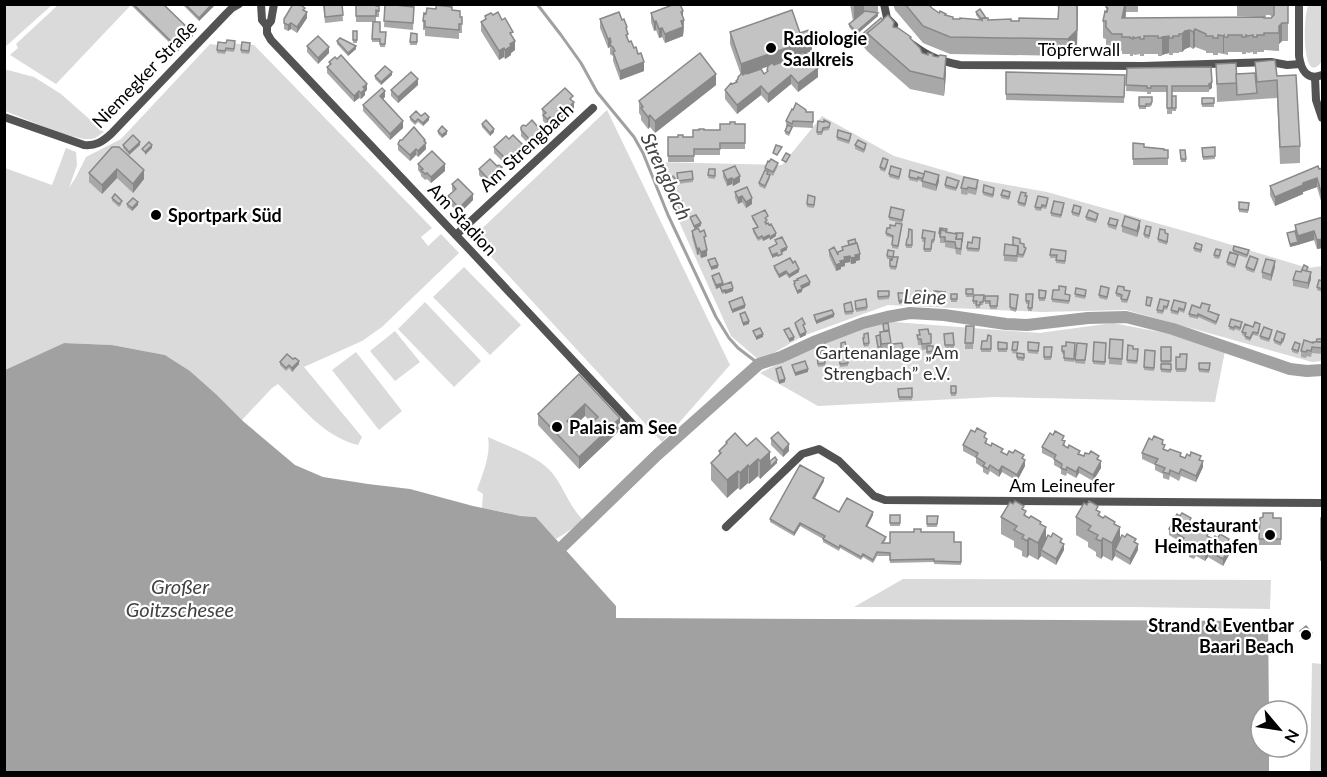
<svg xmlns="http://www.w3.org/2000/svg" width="1327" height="777" font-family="Lato,sans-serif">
<rect width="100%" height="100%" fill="#fff"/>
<g fill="#dadada">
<path d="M5,4h47v1l-47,42z"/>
<path d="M1309,4l11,1 2,3v53c-20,29 -20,-45 -13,-57z"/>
<path d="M58,5h73l-75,79 -46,-29 8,-7 -2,-4z"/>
<path d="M227,43l27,2 178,183 -11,9 7,9 13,-12 18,19 -77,74 -20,14 -58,26 58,70 -4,8c-34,-8 -56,-38 -80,-61l-6,4 -30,32 -25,-25 -27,-24 -25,-16 -53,-10 -48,-2 -59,27v-202l47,17 14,-37 10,4 1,13 -8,23 7,-11 10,-20 35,-18 89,-95 16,2z"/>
<path d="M4,69l30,8 27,17 43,38c-5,3 -7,6 -13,7 -18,2 -67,-21 -86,-28z"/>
<path d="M607,110l123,255 -68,77 -189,-205z"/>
<path d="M822,116l72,40 80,23 73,13 155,44 106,32 14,-2v95l-10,1 -186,-52 -84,2 -154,-7 -85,31 -43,25 -29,-25 -79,-174 130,3z"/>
<path d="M464,267l57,58 -31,30 -57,-58z"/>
<path d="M425,302l56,59 -27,26 -56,-58z"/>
<path d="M881,321l158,12 74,-10 57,11 55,17 -10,51 -220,-5 -177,9 -58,-33 46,-23z"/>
<path d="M395,331l25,31 -25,19 -25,-30z"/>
<path d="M356,352l46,59 -23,19 -47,-60z"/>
<path d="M488,437c19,9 53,20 65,37 12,15 15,31 31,47l-28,18 -20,-22 -14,-1 -40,-8 1,-14 -6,-4c6,-17 14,-35 11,-53z"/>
<path d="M903,579l368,1 -1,29 -137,-2h-279z"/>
<path d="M1312,663l10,1v108h-12z"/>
</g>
<path fill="#a1a1a1" d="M64,343l48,2 53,10 25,16 27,24 27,27 51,43 28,12 45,7 42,5 63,17 48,10 15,1 80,89v12l652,3 1,90h-8v36h8v25h-1264v-402z"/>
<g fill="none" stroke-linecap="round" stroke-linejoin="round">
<path stroke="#a1a1a1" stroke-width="3" d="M537,4l24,31 20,28 16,29 37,45 9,16 25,62 48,102 13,21 9,10 21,16"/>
<path stroke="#a1a1a1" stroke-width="12" d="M563,546l94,-91 102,-91 22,-7 35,-16 47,-18 24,-6 23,-4 34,2 62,9 21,1 61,-7 38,-1 47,12 117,40 17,2 15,-1"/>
<g stroke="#535353" stroke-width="8">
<path d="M261,4l1,16 5,6v7l4,7 198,209 171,183"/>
<path d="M884,4l3,14 7,7"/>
<path d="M1299,4v52c2,14 8,25 23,19"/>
<path d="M267,26l4,-5 3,-17"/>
<path d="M913,45c16,12 27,16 47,20l183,1 128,-4 16,3 13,-1"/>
<path d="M1315,77l1,23 6,18"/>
<path d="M4,117l80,28c12,1 18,-3 27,-11l115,-120 6,-6 7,-4"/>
<path d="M456,235l137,-127"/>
<path d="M726,527l76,-73 17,-5 20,12 35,35 11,4 437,3"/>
</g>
</g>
<g fill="#a8a8a8" fill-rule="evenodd">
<path d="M130,4h33l30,32 -15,15z"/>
<path d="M182,4h32v2l-15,15z"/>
<path d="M323,4h19l1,17 -18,2z"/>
<path d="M356,4l23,2v11h-3v5h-20z"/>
<path d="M385,4l29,3 -1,23 -29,-3z"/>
<path d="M850,4h28v12l-22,19 -7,-8v-3l4,-3z"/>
<path d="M893,4h38v3l8,6 7,2 7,4h26l-3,-4v-3l12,8 31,1 39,-2 1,-11h-1l-1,-4h21l-1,43 -9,9 -118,-2 -27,-11 -28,-33z"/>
<path d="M1106,4h32v8h-12v6h145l1,-1 -2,-2h-4v2l-29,-1v-12h51v37h-6l-3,3v7l-15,-1v2h-7v2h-4v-2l-5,1 -2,-1v2h-4v-2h-14v3l-4,-1v-1l-1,1 -4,-1h-1v2h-5v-2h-7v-2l-11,-4 -2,2 -3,-2 -5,2 -3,3h-3v1h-6v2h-4v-2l-7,2v1h-4v-2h-14v2h-4v-2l-5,1 -2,-1v2h-3v-2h-8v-3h-10l-6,-6v-6l-3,-1v-17l3,-10z"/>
<path d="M452,10l8,7 2,9v7h-3v6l-34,-3v-6h-2v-9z"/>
<path d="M305,11l2,7 -10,15 -6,-4 -3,2 -4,-2v-10z"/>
<path d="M651,13l32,4 1,12 -1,7 -18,7 -3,-6 -3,1 -3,-8 -2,1 -3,-9z"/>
<path d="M485,16l28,22 2,12 -4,3v2l-6,4 -1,-2 -5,3 -18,-29v-9l4,-3z"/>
<path d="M600,19l27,13 1,8 16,31 -24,9 -7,-19v-5l-3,-2v-7l-2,1 -8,-20z"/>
<path d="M883,20l28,19 11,14 11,3 13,18 -2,22 -34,-7 -43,-38 -7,-9v-6z"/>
<path d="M373,22l7,10h6l-1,15h-5v-5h-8z"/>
<rect x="353" y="31" width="4" height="12"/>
<path d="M730,32l70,1 12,18 -8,3 14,23 -20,15 -7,-8 -23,19 -7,-8 -24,19 -12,-15v-9l7,-6 4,-2v-1l5,-6 -11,-31zM798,56v3l-3,4 -22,2 26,-9zM769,66l-2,6 -3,2h-18z"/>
<path d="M411,33l6,1v11h-7z"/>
<path d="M235,41l-1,11 -8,-1 -1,3 -8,-1 1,-11 8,1z"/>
<path d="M337,41l19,8 -8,7 -11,-12z"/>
<path d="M242,42l8,1 -1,11 -8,-1z"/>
<path d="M307,46l22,7 -11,11 -11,-12z"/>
<path d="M329,62l38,28 -2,2v3l-4,4 -2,-1 -5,4 -27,-29v-6l2,-1z"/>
<path d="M1255,62l22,14 23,70v17l-20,1 -3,-66 -60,4 -1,-38 20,10 19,-1z"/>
<path d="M1211,67l1,21 -3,2v2h-37v4h4v15h-4v-7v10h-5v-22h-16v2h-4v-2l-21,-1 1,-23z"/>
<path d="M392,75l-11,10 -6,-6v-3z"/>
<path d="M1125,75l-1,28 -118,-3v-6z"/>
<path d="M418,85l-20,18 -7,-7v-6z"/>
<path d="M716,85l-61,48 -5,-6 -2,2 -7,-9v-4l-2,-3v-12z"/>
<path d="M385,97l-2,2 20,29 -13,12 -27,-29v-6z"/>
<path d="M1139,97h13v8l-2,2h-4v2h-7z"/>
<rect x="1202" y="98" width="12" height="9"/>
<path d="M573,101l1,7 -20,19 -4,-4 -3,2 -4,-4 -1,-12z"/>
<path d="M806,112h7v16l-20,-1 -4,9 -4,-2v-3l1,-4v-6z"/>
<path d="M421,116l8,4 -6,6 -5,-4 -3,3 -5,-5v-3z"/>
<path d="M818,121l12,2 -1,7 -6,1 -1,4h-5z"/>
<path d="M482,124l12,8 -4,4 -8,-9z"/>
<path d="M735,124h10v25h-25v6h-26v7h-26v-25h25l11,-7h16z"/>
<path d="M526,126l16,12 -11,9 -10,-11v-9z"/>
<path d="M438,131l9,3 -5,4 -4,-4z"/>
<path d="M837,137h14l-2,7 -12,-4z"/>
<path d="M425,140l1,9 -8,8 -2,-2 -6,6 -12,-11v-6z"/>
<path d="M1133,143l11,4 24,3v15h-35z"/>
<path d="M123,145h17l-11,10 -6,-7z"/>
<path d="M855,145l11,2 -2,6 -9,-4z"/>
<path d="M112,147l32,32 -11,14 -16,-15 -15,16 -13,-12v-9z"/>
<path d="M494,147l31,6 -16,15 -15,-15z"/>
<path d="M1215,147v12l-12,1 -1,-12z"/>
<path d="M1180,150l6,9v3h-5z"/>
<path d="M888,163l-3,9 -5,-2v-3z"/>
<path d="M418,164l27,7 -14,12 -4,-4 -2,1 -4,-4v-2l-3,-4z"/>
<path d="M778,166l-5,10 -5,-3 2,5 -5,11 -6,-3v-3l6,-13v-2z"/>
<path d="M1323,168v40l-6,-21 -14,5v2l-28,12 -5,-11v-9z"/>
<path d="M479,169l23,4 -13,13 -10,-11z"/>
<path d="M709,169h6v10l-7,-1z"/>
<path d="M910,170l29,11 -3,10 -14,-4v-5l-4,-2v2l-9,-2z"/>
<path d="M723,171l17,11 -7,4 -1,-2 -5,2 -4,-9z"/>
<path d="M901,172l-2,8 -10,-3v-3z"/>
<path d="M677,173l16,6v3l-15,2z"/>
<path d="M452,184l21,16 -14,14 -11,-12v-6l5,-5 -1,-1z"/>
<path d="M959,184l-3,7 -11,-3v-3z"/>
<path d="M978,186l-2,9 -8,-2 -1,2 -6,-1v-6z"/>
<path d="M747,187l5,17 -6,4 -4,-6 -4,2 -3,-6v-6z"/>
<path d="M994,191l-1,7 -10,-3v-3z"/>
<path d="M1001,195h9l-1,5 -8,-2z"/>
<path d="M1026,196l1,3 -2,8 -7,-2v-3z"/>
<path d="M112,198l10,6 -3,3 -7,-6z"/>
<path d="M815,200l-1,8 -7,-1v-3z"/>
<path d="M1048,201l-2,8 -4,-1 -1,3 -6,-1v-3z"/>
<path d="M1239,202l10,1 -1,10 -9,-1z"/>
<path d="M127,204l11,1 -6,6 -5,-4z"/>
<path d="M1064,206l-3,12 -10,-2v-3z"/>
<path d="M1081,210l-2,7 -7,-2v-3z"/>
<path d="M904,213l-2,10 -13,-3v-3z"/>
<path d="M752,216l16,3 -2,1 1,3 9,13 -6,4 -1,-2 -6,3 -1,-2 -4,2 -5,-9v-3l4,-2 -5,-8z"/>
<path d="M1086,217h12l-2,6 -10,-3z"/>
<path d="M1323,217v31l-6,1 -3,-9 -24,7 -3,-14 8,-2v-6z"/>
<path d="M1118,223l-2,7 -8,-3v-3z"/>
<path d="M1122,226l18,1 -3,10 -15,-5z"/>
<path d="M902,227l-4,22 -6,-1 1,-10 -7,-2v-3l4,-5z"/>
<path d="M912,230v18h-6l1,-9 1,-1z"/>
<path d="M923,230l12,2 -1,11h-2l-1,9h-7v-10h-2z"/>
<path d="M1151,230l-2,9 -5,-2v-3z"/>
<path d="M692,231l8,1 6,10h-1l2,14 -6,2 -2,-4 -2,1 -5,-18z"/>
<path d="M946,232l9,2 8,-1 -2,22 -5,-1 -1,-5 -10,-2v-4h-5v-7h-1v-3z"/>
<path d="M1168,237l-1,8 -9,-3v-3z"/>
<path d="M848,241l12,19 -4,1v2l-5,1 -1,-2 -5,1v3l-4,1v2l-5,2 -7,-15v-6l9,5 4,-4v-4l6,-2z"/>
<path d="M980,241l-1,11 -12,-1 1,-9 4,1z"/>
<path d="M1020,243l6,8 -3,7 -5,-1 -1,5 -13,-1v-6l9,-10z"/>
<path d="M1194,248h8l-1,5 -7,-2z"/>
<path d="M1051,249l15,2 -1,13 -9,-1v-5h-6z"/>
<path d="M1233,250l16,3 -2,5 -9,-3 -3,13 -8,-3v-3l6,-9z"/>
<path d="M1221,254l-2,5 -5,-1v-3z"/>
<path d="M887,256l11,1 -2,13 -6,-1v-10h-3z"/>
<path d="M1258,262l-4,11 -8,-3v-3z"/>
<path d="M793,263l6,9 -10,6 -3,-4 -7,4 -5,-9v-3z"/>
<path d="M1275,267l-4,14 -9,-3v-6z"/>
<path d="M1308,270l-1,1 4,8 -3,10 -15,-3v-6l8,-8z"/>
<path d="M712,276l11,9 10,6 -8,3v-1l-3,1 -2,-7 -4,2 -4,-10z"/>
<path d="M1323,281v8l-1,3 -5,-2v-3z"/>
<rect x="966" y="289" width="7" height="8"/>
<path d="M1039,290l7,1 -1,10h-6z"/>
<path d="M1053,290l17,5 -1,9 -17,-2z"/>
<path d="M1124,290l6,4 -3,9 -6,-1 1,-4 -6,-2v-3z"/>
<path d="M878,291h11v8l-11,1z"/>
<path d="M916,291h6l1,10h-7z"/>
<path d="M934,291l11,1 -1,11h-2v2l-8,-1z"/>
<path d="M1109,291l-2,9 -8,-2v-3z"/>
<path d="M1086,293l-1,6 -10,-2v-3z"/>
<rect x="951" y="294" width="6" height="8"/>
<path d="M1010,294l8,1 -2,17 -6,-2z"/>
<path d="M1026,294h7l-1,17h-4l1,-7h-3z"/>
<path d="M974,295h10l-1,10h-3v3h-4v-4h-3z"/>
<path d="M985,296h13l-1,13h-7v-5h-5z"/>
<path d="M855,301l12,6v3l-11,2z"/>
<path d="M844,304l9,7v3l-8,1z"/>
<path d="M1169,304l-2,6 -3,-1 -1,5 -6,-1v-3z"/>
<path d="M1186,306l-2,7 -5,-2 -1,4 -7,-2v-3z"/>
<path d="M1200,308h10l-1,3 10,7 -3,7 -18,-8v2l-9,-2v-3z"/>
<path d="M795,323l10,4h-1l2,8 -6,3 -5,-12z"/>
<path d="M888,323l3,20v6l-13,1 -2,-14h4l3,-4v-8z"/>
<path d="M966,326h8l-1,23h-8z"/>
<path d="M1229,326h13l-2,5 -5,-2 -1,2 -5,-2z"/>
<path d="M1253,327h7l-2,9 -5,-1 -3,6 -5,-2v-3l-3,-1v-3z"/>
<path d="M919,330l10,4h2v12h2v8l-6,1v-6l-5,1 -1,-5h-3l-1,-10h2z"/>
<path d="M953,333l1,15h-9l-1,-14z"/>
<path d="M1272,333l-3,9 -9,-3v-3z"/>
<path d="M991,336v16h-10l1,-11h5z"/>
<path d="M1285,337l-2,6h-1l-1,3 -7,-3v-3z"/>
<path d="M863,338h1l5,5v3l-5,1z"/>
<path d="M1323,339l-1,15 -10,-1 -1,4 -4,-1 -1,2 -5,-1v-6l12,-8z"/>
<path d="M1123,340l-1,25 -13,-1v-6z"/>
<path d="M998,342l9,1v9h-9z"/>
<path d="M1013,342h5l-1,11 7,1v7l-7,-1v-6l-5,-1z"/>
<path d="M1028,342l11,1 -1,11 -10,-1z"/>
<path d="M1094,342l12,1 -1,22 -12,-1z"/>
<path d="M841,343l6,8 1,15 -8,1 -1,-14h2z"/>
<path d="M1075,343l-1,19 -10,-1v-7h-2v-8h4z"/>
<path d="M1077,343l10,1 -2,20 -10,-1z"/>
<path d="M893,344l11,9v3l-10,1z"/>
<path d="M1128,345l5,4h5l-1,15 -10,-1z"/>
<path d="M1044,347h8l-1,13h-7z"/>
<path d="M1161,347h10v26l-10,-1z"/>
<path d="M1300,347l-2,7 -6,-2v-3z"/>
<path d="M824,350l1,16 -7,1 -1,-8z"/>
<path d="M1145,350l10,1 -1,20 -10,-1z"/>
<path d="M1187,354l-1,18h-10v-15h4z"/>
<path d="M280,362l19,2 -7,8 -3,-4 -3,3 -6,-6z"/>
<path d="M1199,363h11l-1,10 -10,-1z"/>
<path d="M579,374l41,56 -41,39 -41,-44v-11zM585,416l7,7 -12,11 -7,-7z"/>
<rect x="951" y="386" width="5" height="10"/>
<path d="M912,388v12h-13l-1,-11z"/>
<path d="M771,438l18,13 -6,6 -12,-12z"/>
<path d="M986,438l1,6 20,11 17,4 1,7 -8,15 -15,-9 -3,5 -9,-6 -2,4 -5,-3v-4l-7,-5v-5l-13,-7v-6z"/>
<path d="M1064,441l1,5 15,8 4,2 15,5 2,7 -8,13 -14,-8 -3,5 -9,-5 -1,3 -5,-2v-5l-7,-4v-6l-12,-6v-6z"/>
<path d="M726,442l21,4 23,15 7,2 -17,16 -2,-3 -9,8 -1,-1 -8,7 -2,-2 -11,10 -16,-18v-17l8,-7v-5l7,-6z"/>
<path d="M1163,445l2,5 20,8 16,2 2,7 -7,15 -15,-6 -2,5 -9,-5 -1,4 -6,-2v-4l-8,-4v-5l-13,-6v-6z"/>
<path d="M824,481l-9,17 24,14 34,3 -6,11 19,14 -3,3h7l31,-11 33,10h7v23l-27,-1v-2l-44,1v-7h-13l-4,7 -10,-6 -2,3 -21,-12 -1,3 -16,-9v-3l-23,-13 -6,10 -24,-14v-3z"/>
<path d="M1024,511l2,5 15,9 5,14 16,4 2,7 -8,15 -15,-9 -3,4 -9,-5 -2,3 -5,-2v-5l-8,-4v-6l-13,-7v-17z"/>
<path d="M1098,511l2,5 15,9 5,14 16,4 2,7 -8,15 -15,-9 -3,5 -9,-5 -2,3 -5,-3v-4l-8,-5v-5l-12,-7v-18z"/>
<rect x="890" y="515" width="10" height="11"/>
<path d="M927,516h11l-1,11h-10z"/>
<path d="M1260,518h21v27h-22z"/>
<path d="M1191,523l2,5 20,11 16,5 2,7 -8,15 -15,-9 -3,4 -9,-5 -2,3 -5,-2v-5l-8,-4v-6l-12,-7v-6z"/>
<path d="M1300,631l12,5 -5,5 -7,-6z"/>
</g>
<g fill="#888">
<path d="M212,4h2v2l-15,15v-3z"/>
<path d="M855,4h9v10l-10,9v-17z"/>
<path d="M1078,4l-1,43 -9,9v-17z"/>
<path d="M1124,4h2v8l-4,24v-18z"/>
<path d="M683,11v9h1l-1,16 -18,7v-9l16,-22z"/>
<path d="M307,12v6l-10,15v-6z"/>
<path d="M878,13v3l-22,19v-3z"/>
<path d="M656,21v9l-2,1v-9z"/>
<path d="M291,23v6l-3,2v-6z"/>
<path d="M1282,23v18l-3,3v-18z"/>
<path d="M662,28v9l-3,1v-9z"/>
<path d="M1195,29v18l-2,2v-17z"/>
<path d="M1190,30v17l-5,2 -3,3v-18l3,-3z"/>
<path d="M193,33v3l-15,15v-3z"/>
<path d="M1224,35v18l-1,1v-18z"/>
<path d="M1169,36v17l-7,2v-18z"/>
<path d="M610,38v9l-2,1v-9z"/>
<path d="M812,39v12l-71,25v-12z"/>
<path d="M515,41v9l-4,3v2l-6,4v-9l5,-6z"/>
<path d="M356,46v3l-8,7v-3z"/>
<path d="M329,47v6l-11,11v-6z"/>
<path d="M504,48v9l-5,3v-9z"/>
<path d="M946,56v18l-2,22v-17z"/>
<path d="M644,62v9l-24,9v-9z"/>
<path d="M818,68v9l-20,15v-9z"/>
<path d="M392,72v3l-11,10v-3z"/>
<path d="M716,74v11l-61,48v-12z"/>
<path d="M791,75v9l-23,19v-9z"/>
<path d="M418,79v6l-20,18v-6z"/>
<path d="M1212,82v6l-3,2v-6z"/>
<path d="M367,84v6l-2,2v3l-4,4v-6l2,-6z"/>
<path d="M761,86v9l-24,19v-9z"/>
<path d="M359,91v7l-5,4v-6z"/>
<path d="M385,91v6l-5,5v-6z"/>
<path d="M574,102v6l-20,19v-6z"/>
<path d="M650,115v12l-2,2v-12z"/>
<path d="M429,117v3l-6,6v-3z"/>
<path d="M550,117v6l-3,2v-6z"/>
<path d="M403,121v7l-13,12v-6z"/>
<path d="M494,129v3l-4,4v-3z"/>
<path d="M447,131v3l-5,4v-3z"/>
<path d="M542,132v6l-11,9v-6z"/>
<path d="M425,140l1,9 -8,8v-6z"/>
<path d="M140,142v3l-11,10v-3z"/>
<path d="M152,145v3l-7,7v-3z"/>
<path d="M525,147v6l-16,15v-6z"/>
<path d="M416,149v6l-6,6v-6z"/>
<path d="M445,164v7l-14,12v-6z"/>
<path d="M502,167v6l-13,13v-6z"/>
<path d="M117,169v9l-15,16v-9z"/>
<path d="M144,170v9l-11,14v-9z"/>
<path d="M939,175v6l-3,10v-6z"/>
<path d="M740,176v6l-7,4v-6z"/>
<path d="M732,178v6l-5,2v-6z"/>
<path d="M1317,178v9l-14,5v2l-28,12v-9l28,-14z"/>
<path d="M677,181v3l-5,3v-3z"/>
<path d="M473,194v6l-14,14v-6z"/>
<path d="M742,196v6l-4,2v-6z"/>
<path d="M752,198v6l-6,4v-6z"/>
<path d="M138,202v3l-6,6v-3z"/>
<path d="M683,204v3l-2,1v3l-4,2v-4l3,-4z"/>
<path d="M1140,221v6l-3,10v-6z"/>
<path d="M701,223v3l-7,3v-3z"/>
<path d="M1314,231v9l-16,5v-9z"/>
<path d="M776,233v3l-6,4v-3z"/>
<path d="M769,235v3l-6,3v-3z"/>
<path d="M1323,239v9l-6,1v-9z"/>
<path d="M1298,242v3l-8,2v-3z"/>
<path d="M787,247v3l-6,3v-3z"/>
<path d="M699,248v6l-2,1v-6z"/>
<path d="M707,250v6l-6,2v-6z"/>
<path d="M777,253v3l-5,2v-3z"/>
<path d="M860,254v6l-4,1v2l-5,1v-6l4,-3z"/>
<path d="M850,256v6l-5,1v3l-4,1v2l-5,2v-6l8,-8z"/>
<path d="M1275,261v6l-4,14v-6z"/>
<path d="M718,265v3l-7,2v-3z"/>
<path d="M799,269v3l-10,6v-3z"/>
<path d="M786,271v3l-7,4v-3z"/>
<path d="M1311,272v7l-3,10v-6z"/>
<path d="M810,282v3l-8,4v3l-5,2v-3l4,-5z"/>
<path d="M723,283v3l-7,3v-4z"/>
<path d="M733,288v3l-8,3v-3z"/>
<path d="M908,298v3l-9,3v-3z"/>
<path d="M745,305v3l-13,5v-3z"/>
<path d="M834,314v3l-18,7v-3z"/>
<path d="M749,321v3l-6,2v-3z"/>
<path d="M806,332v3l-6,3v-3z"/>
<path d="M763,334v3l-7,3v-3z"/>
<path d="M794,337v3l-5,2v-3z"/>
<path d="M299,361v3l-7,8v-4z"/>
<path d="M808,369v3l-13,4v-3z"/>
<path d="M785,379v3l-6,2v-3z"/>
<path d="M585,404v12l-18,17v-12z"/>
<path d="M620,418v12l-41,39v-12z"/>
<path d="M789,444v7l-6,6v-6z"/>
<path d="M770,452v15l7,-7v3l-17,16v-18z"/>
<path d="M758,459v17l-9,8v-17z"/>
<path d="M1025,460v6l-8,15v-6z"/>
<path d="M1101,461v7l-8,13v-6z"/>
<path d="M1203,461v6l-7,15v-6z"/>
<path d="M748,465v18l-8,7v-17z"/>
<path d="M1002,466v6l-3,5v-6z"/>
<path d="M1079,467v6l-3,5v-6z"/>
<path d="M738,471v17l-11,10v-18z"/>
<path d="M824,478v3l-11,20v-3z"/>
<path d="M873,512v3l-7,14v-3z"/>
<path d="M1041,522v15l5,-10v18l-5,5v6l-3,4v-17l2,-19z"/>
<path d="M1115,522v15l5,-10v18l-5,5v6l-3,5v-18l2,-19z"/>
<path d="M800,523v3l-6,10v-3z"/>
<path d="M1029,538v17l-2,3v-17z"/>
<path d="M1103,538v18l-2,3v-18z"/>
<path d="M1064,544v6l-8,15v-6z"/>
<path d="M1138,544v6l-8,15v-6z"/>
<path d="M1231,545v6l-8,15v-7z"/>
<path d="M1208,551v6l-3,4v-6z"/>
<path d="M1312,633v3l-5,5v-3z"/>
</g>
<g fill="#c3c3c3" stroke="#888" stroke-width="1.5" fill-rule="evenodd">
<path d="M133,4h30l30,29 -15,15z"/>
<path d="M185,4h27l-13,14z"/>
<path d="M293,4h6l6,4 -2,2 4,2 -10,15 -6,-4 -3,2 -4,-2v-4z"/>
<path d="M324,4h18l1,11 -18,2z"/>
<path d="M356,4h20v2h3v5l-3,-1v6h-20z"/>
<path d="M385,4l29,3 -1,16 -29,-2z"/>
<path d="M675,4h5l3,7 -2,1 3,8 -3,1 2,6 -18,7 -3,-6 -3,1 -3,-8 -2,1 -3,-9z"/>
<path d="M905,4h25l-1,1 3,3 7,5 1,-2 6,3 -1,1 8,2v2h7v-1l22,2v-2h6v2l23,-1v2h8v-3l39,1 1,-15h18v26l-9,9 -118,-2 -27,-11z"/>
<path d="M1106,4h19l-3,14 142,-1v1h7l3,-3v-11h14v19h-6l-3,3v7h-15v2h-7v2h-4v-2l-5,1 -2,-1v2h-4v-2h-14v2h-4v-2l-1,1 -4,-1h-1v3h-5v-2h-7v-2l-11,-5 -2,3 -3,-2 -5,1 -3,3h-3v2h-6v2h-4v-2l-7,1v1h-4v-2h-14v3h-4v-2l-5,1 -2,-1v2l-3,-1v-1h-8v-3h-10l-6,-7v-6h-3l2,-10 2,1 1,-4 -2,-1z"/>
<path d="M436,5l16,2v3l8,1v6h2v7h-3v6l-34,-3v-6h-2l1,-8 2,1 1,-6 9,1z"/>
<path d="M980,9l6,9h-4v2l-6,-8z"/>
<path d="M792,10l8,23 9,-3 3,9 -71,25 -11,-32z"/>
<path d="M865,11l13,2 -22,19 -7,-8z"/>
<path d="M498,12l4,8 3,-2 8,14 -3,1 5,8 -5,3 1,2 -6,4 -1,-2 -5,3 -18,-29 5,-3 -1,-3 6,-3 2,2z"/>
<path d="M619,12l3,8 2,-1 3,8 -1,1 2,6 -2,1 3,7 2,-1 3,7 2,-1 2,7 3,-1 3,9 -24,9 -7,-19 2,-1 -2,-4 -3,-2 1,-3 -1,-4 -2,1 -8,-20z"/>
<path d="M888,15l6,7 -1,5 5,1 13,9 -1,1 10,10 2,5 6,2v-2l5,1v2l5,1 2,-2 6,1 -2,23 -34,-8 -43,-38z"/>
<path d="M881,18l2,2 -16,13v12l-7,-9z"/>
<path d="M373,22h7v10h6l-1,12h-5v-5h-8z"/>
<rect x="353" y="31" width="4" height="9"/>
<path d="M411,33l6,1v8h-7z"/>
<path d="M318,36l11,11 -11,11 -11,-12z"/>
<path d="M340,38l16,8 -8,7 -11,-12z"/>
<path d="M227,40l8,1 -1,8 -8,-1 -1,3 -8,-1 1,-8 8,1z"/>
<path d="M242,42l8,1 -1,8 -8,-1z"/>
<path d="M803,52l2,3 1,-2 12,15 -20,15 -7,-8 -23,19 -7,-8 -24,19 -12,-15 6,-7 1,1 5,-2 -1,-1 2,-2v-2l4,-4 1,2 3,-2 1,1 14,-5 3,5 4,-3 -1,-1 1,-4 4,-3 2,2 17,-6 4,4 4,-5 -1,-2z"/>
<path d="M700,53l16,21 -61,47 -5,-6 -2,2 -7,-9 2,-1 -4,-6z"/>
<path d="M341,55l26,29 -4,3 2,2 -4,4 -2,-2 -5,5 -27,-29 4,-3 -2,-2 6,-5 2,2z"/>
<path d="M1275,60l2,16 19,-1 4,71 -20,1 -3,-67 -20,2 -2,-20z"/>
<path d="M1236,63l1,20 -20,1 -1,-20z"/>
<path d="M385,66l7,6 -11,10 -6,-6z"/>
<path d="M1211,67l1,15 -3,2v2h-37v22h-5v-22h-16v2h-4v-2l-21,-1 1,-17z"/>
<path d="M411,72l7,7 -20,18 -7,-7z"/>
<path d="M1006,72l119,3 -1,22 -118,-3z"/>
<path d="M1255,73l2,20 -20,2 -1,-21z"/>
<path d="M382,88l3,3 -5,5 23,25 -13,13 -27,-29z"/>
<path d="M565,88l8,8 -3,3 4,3 -20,19 -4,-4 -3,2 -4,-4 3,-2 -4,-4z"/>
<rect x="1172" y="96" width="4" height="12"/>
<path d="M1139,97h13v5l-2,2h-4v2h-7z"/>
<path d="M1202,98h12v5l-12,1z"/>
<path d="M796,103l10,7v2h7v10l-20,-1 -1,3 -6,-3 6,-12 1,1z"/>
<path d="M416,111l5,5 4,-3 4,4 -6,6 -5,-4 -3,3 -5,-5z"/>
<path d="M486,120l8,9 -4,4 -8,-9z"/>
<path d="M532,120l10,12 -11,9 -10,-11v-3l2,-2 3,1z"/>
<path d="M824,120l6,3 -1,4 -6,1 -1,4h-5l1,-11 6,1z"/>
<path d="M730,122h5v2h10v19h-25v6h-26v7h-26v-19h10v-2h5v2h10v-7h6v-1h5v1h16v-6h10z"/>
<path d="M788,125l4,2 -3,6 -4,-2z"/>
<path d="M442,126l5,5 -5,4 -4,-4z"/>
<path d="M414,127l11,13 -1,1 2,2 -8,8 -2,-2 -6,6 -12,-11 2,-4h2z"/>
<path d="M838,130l13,4 -2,7 -12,-4z"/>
<path d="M133,135l7,7 -11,10 -6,-7z"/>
<path d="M513,135l12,12 -16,15 -15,-15 12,-11 3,3z"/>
<path d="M858,140l8,4 -2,6 -9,-5z"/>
<path d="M149,142l3,3 -7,7 -3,-3z"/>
<path d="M1133,143l11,1v3l20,2v1h4v8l-35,1z"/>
<path d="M776,145l6,2 -5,8 -4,-2z"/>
<path d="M112,147h7l25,23 -11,14 -16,-15 -15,16 -13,-12z"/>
<path d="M1215,147v9l-12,1 -1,-9z"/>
<path d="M1180,150h5l1,9h-5z"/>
<path d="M432,151l13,13 -14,13 -4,-4 -2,1 -4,-4 2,-1 -5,-5z"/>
<path d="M786,153l4,2 -4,7 -4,-2z"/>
<path d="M883,158l5,2 -3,9 -5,-2z"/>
<path d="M490,159l7,7 2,-1 3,2 -13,13 -10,-11z"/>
<path d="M771,159l7,4 -5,9 -8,-4 3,-7 1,1z"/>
<path d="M735,166l5,10 -7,4 -1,-2 -5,2 -4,-9z"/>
<path d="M891,166l10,3 -2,8 -10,-3z"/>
<path d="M1318,166l1,3 4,-1v31l-6,-21 -14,5v2l-28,12 -5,-11z"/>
<path d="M709,169h6v7l-7,-1z"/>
<path d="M765,170l3,2 -1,2 3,1 -5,11 -6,-3z"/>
<path d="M910,170l14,4 -1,5 -5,-2v2l-9,-2z"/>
<path d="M692,171l1,8 -15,2 -1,-8z"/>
<path d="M925,171l14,4 -3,10 -14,-4z"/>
<path d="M673,176l4,5 -5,3 -3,-4z"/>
<path d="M947,177l12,4 -3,7 -11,-3z"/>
<path d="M964,177l14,3 -2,9 -8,-2 -1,2 -6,-1z"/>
<path d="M458,179l15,15 -14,14 -11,-12 8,-7 -4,-5z"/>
<path d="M984,185l10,3 -1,7 -10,-3z"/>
<path d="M747,187l5,11 -6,4 -4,-6 -4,2 -3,-6z"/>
<path d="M1003,190l7,2 -1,5 -8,-2z"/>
<path d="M1021,192l5,1 -1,3h2l-2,8 -7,-2z"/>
<path d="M115,194l7,7 -3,3 -7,-6z"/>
<path d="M808,195l7,2 -1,8 -7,-1z"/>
<path d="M680,196l3,8 -3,1 1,3 -4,1 -4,-10z"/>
<path d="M1038,196l10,2 -2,8 -4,-1 -1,3 -6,-1z"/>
<path d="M133,198l5,4 -6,6 -5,-4z"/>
<path d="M1054,201l10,2 -3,12 -10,-2z"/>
<path d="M1239,202l10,1 -1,7 -9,-1z"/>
<path d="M1074,205l7,2 -2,7 -7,-2z"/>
<path d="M891,207l13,3 -2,10 -13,-3z"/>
<path d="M765,210l3,6 -3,2 2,2 -2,2 1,2 2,-1 1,2 2,-1 5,9 -6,4 -1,-2 -6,3 -1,-2 -4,2 -5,-9 5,-2 -6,-11z"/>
<path d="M1089,210l9,4 -2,6 -10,-3z"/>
<path d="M696,215l5,8 -7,3 -4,-9z"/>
<path d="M1125,216l15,5 -3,10 -15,-5z"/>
<path d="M1323,217v22l-6,1 -3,-9 -16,5 -3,-11z"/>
<path d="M1110,218l8,2 -2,6 -8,-2z"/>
<path d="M896,223l6,1 -4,22 -6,-1 1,-9 -7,-3 1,-5h3v-3l5,1z"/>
<path d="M1146,226l5,1 -2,9 -5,-2z"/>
<path d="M698,228l2,4 4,-2 2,6 -2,1 3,13 -6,2 -2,-4 -2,1 -5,-18z"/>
<path d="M940,228l7,1 -1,3v-1l-5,-1v3h-2z"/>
<path d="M909,229l3,1v15h-6l1,-6 1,-1z"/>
<path d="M1160,229l5,1v3l3,1 -1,8 -9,-3z"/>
<path d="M923,230l12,2 -1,8h-2l-1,9h-7l1,-11h-3z"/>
<path d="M941,230l5,1v1l11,2 -1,5h6l-1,10 -5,-1 -1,-6 -10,-1v-4h-5z"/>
<path d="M1295,231l3,11 -8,2 -3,-11z"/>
<path d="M955,233h8l-1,9v-3h-6l1,-5z"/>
<path d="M782,237l5,10 -6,3 1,4 -4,2 -1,-3 -5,2 -3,-7 8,-4 -2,-4z"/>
<path d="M973,237l7,1 -1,11 -12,-1 1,-6 4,1z"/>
<path d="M1013,237l7,2v4l4,1v3l2,1 -3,7 -5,-1v-8l-5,-1z"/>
<path d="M855,239l1,4 -7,2 -1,-4z"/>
<path d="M857,243l3,11 -5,1 1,2 -5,1 -1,-2 -6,1 1,3 -5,1 1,2 -5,2 -7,-15 5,-3 4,8v-3l5,-2 -1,-3z"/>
<path d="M1196,243l6,2 -1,5 -7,-2z"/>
<path d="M1005,244l13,2 -1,10 -13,-1z"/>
<path d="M1234,246l15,4 -2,5 -14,-5z"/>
<path d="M1051,249l15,2 -1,10 -9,-1 1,-5h-7z"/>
<path d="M1216,249l5,1 -2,6 -5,-1z"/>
<path d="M888,250l6,1 -1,6 -6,-1z"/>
<path d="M1230,252l8,3 -3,10 -8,-3z"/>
<path d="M1250,256l8,3 -4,11 -8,-3z"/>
<path d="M893,257h5l-2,10 -6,-1v-7l2,1z"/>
<path d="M715,258l3,7 -7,2 -3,-7z"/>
<path d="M790,258l3,5 2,-2 4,8 -10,6 -3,-4 -7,4 -5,-9z"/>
<path d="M1266,259l9,2 -4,14 -9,-3z"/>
<path d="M1304,265l4,2 -2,4 -4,-1 -1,2z"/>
<path d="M1302,270l9,2 -3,11 -15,-3 3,-9 5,1z"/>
<path d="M719,273l4,10 -7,2 -4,-9z"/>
<path d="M806,275l4,7 -9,4 1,3 -5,2 -3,-7 1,-1 -1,-2 4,-1 -1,-1z"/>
<path d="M1319,280l4,1 -1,8 -5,-2z"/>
<path d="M731,282l2,6 -8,3v-1l-3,1 -2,-5z"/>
<path d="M1059,286l7,1 -1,7 5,1 -1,6 -17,-2 1,-9h6z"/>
<path d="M1101,286l8,2 -2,9 -8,-2z"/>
<path d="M1118,286l6,1v3l6,1 -3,9 -6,-1 1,-4 -6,-2z"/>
<path d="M1076,288l10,2 -1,6 -10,-2z"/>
<rect x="966" y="289" width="7" height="5"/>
<path d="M1039,290l7,1 -1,7h-6z"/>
<path d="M878,291h11v5l-11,1z"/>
<path d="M916,291h6l1,7h-7z"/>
<path d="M934,291l11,1 -1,8h-2v1h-8z"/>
<path d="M898,293h9l1,5 -9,3z"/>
<rect x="951" y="294" width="6" height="5"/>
<path d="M1010,294l8,1 -2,14 -6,-2z"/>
<path d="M1026,294h7l-1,14h-4l1,-7h-3z"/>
<path d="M974,295h10l-1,7h-3v3h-4l1,-4h-4z"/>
<path d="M985,296h13l-1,10h-7v-5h-5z"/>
<path d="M742,297l3,8 -13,5 -3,-8z"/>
<path d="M1147,297l5,1 -2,8 -4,-1z"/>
<path d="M866,299l1,8 -11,2 -1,-8z"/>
<path d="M1160,299l9,2 -2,6 -3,-1 -1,5 -6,-1z"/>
<path d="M1174,300l12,3 -2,7 -5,-2 -1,4 -7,-2z"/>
<path d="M851,302l2,9 -8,1 -1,-8z"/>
<path d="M1202,303l8,2 -2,6 11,4 -3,7 -18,-8v2l-9,-2 3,-9 8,3z"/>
<path d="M832,310l2,4 -18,7 -2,-6z"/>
<path d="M745,312l4,9 -6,2 -3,-9z"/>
<path d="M802,318l3,6 -2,1 3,7 -6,3 -5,-12z"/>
<path d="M1231,319l11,3 -2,6 -5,-2 -1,2 -5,-2z"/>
<path d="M1255,322l5,2 -2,9 -5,-1 -3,6 -5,-2 1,-3 -4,-1 3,-8 8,3z"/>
<path d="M888,323l1,7 -5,1 -1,-7z"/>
<path d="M966,326h8l-1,17h-8z"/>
<path d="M1264,327l8,3 -3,9 -9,-3z"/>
<path d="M760,328l3,6 -7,3 -3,-6z"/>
<path d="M789,328l5,9 -5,2 -5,-9z"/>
<path d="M928,329l1,5h2v9l-9,1 -1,-5h-3l-1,-4h3l-1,-5z"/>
<path d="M889,331l2,12 -10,1 -1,-12z"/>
<path d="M1277,331l8,3 -2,6 -1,-1 -1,4 -7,-3z"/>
<path d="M868,333l1,10 -5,1 -1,-6h1v-4z"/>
<path d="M953,333l1,12h-9l-1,-11z"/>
<path d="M880,335l1,12h-3l-2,-11z"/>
<path d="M988,335l3,1v13h-10l1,-8h5z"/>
<path d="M1110,339l13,1 -1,19 -13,-1z"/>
<path d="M1317,339h6v3h-7z"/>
<path d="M1304,340l9,3v-1h10l-1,6 -10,-1 -1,4 -4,-1 -1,2 -5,-1z"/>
<path d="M845,342l2,9 -6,1v-9z"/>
<path d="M998,342l9,1v6h-9z"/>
<path d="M1013,342h5l-1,8h-5z"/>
<path d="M1028,342l11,1 -1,8 -10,-1z"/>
<path d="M1066,342l9,1 -1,16 -10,-1v-7h-2v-5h4z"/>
<path d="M1094,342l12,1 -1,19 -12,-1z"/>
<path d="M1295,342l5,2 -2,7 -6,-2z"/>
<path d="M902,343l2,10 -10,1 -1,-10z"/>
<path d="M1077,343l10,1 -2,16h-10z"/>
<path d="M1128,345l5,1v3h5l-1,12 -10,-1z"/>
<path d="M927,346h6v5l-6,1z"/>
<path d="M1044,347h8l-1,10h-7z"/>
<rect x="1161" y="347" width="10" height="14"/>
<path d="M824,350l1,13 -7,1 -1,-8h4l-1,-5z"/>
<path d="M1145,350l10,1 -1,17 -10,-1z"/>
<path d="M839,353h8l1,10 -8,1z"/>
<path d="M1017,353l7,1v4l-7,-1z"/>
<path d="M287,354l6,5 2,-1 4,3 -7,7 -3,-3 -3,3 -6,-6z"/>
<path d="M1180,354h7l-1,15h-10v-12h4z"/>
<path d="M805,361l3,8 -13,4 -3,-8z"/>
<path d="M1199,363h11l-1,7 -10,-1z"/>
<path d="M1161,364h10v6l-10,-1z"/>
<path d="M781,367l4,12 -6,2 -3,-12z"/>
<path d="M579,374l41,44 -41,39 -41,-43zM585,404l13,13 -18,17 -13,-13z"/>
<rect x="951" y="386" width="5" height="7"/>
<path d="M912,388v9h-13l-1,-8z"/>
<path d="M977,428l9,5 -2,4 3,2 -2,4 6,3 1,-3 11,6 -2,3 6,3 2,-4 4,2 2,-3 9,5 -2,3 3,2 -8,15 -15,-9 -3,5 -9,-6 -2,4 -5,-3 2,-3 -9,-6 2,-4 -15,-8 8,-15 4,2z"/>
<path d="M1055,431l9,5 -2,4 3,1 -2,4 5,3 1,-3 11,6 -2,3 6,2 1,-3 4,1 2,-3 8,5 -2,3 4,2 -8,14 -14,-8 -3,5 -9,-5 -1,3 -5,-2 1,-4 -8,-5 2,-4 -14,-8 8,-14 3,2z"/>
<path d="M778,432l11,12 -6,7 -12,-13z"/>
<path d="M735,433l12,13 9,-8 14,14 -10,9 -2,-2 -9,8 -1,-2 -8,8 -2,-2 -11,9 -16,-17 10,-10 -2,-2 8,-8 -1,-1z"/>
<path d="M1154,436l9,4 -1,4 3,1 -2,4 5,2 2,-2 11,4 -1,3 5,2 2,-4 3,2 1,-4 10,4 -2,4 4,1 -7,15 -15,-7 -2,5 -9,-4 -1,4 -6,-2 2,-4 -10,-4 3,-5 -16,-6 7,-15 3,2z"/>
<path d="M775,457l2,3 -7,7v-6z"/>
<path d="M800,465l24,13 -11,20 26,14 8,-14 26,14 -7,14 20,11 -4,6h8v-11h24v-3h7v3h33v10h7v20l-27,-1v-2l-44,1v-7l-13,-1 -4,8 -10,-6 -2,3 -21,-12 -1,3 -16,-9 2,-3 -25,-13 -6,10 -24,-14z"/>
<path d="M1015,501l9,5 -2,3 4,2 -2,4 5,3 2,-2 10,6 -1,2 6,3 -8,16 -9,-5 -2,3 -5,-3 2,-3 -10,-5 3,-4 -16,-9 9,-15 3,2z"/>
<path d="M1089,501l9,5 -2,4 4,2 -2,3 5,3 2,-2 10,6 -1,2 6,3 -8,16 -9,-5 -2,3 -5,-2 2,-4 -10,-5 3,-4 -15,-9 8,-14 3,2z"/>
<path d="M1182,513l9,5 -2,4 4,2 -2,3 5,3 2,-2 10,6 -1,2 6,3 2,-3 3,2 2,-4 9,5 -2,4 4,2 -8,14 -15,-8 -3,4 -9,-5 -2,3 -5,-2 2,-4 -10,-5 3,-4 -15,-9 8,-15 3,2z"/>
<path d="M1263,513h10v5h8v21h-22l1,-21 3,-1z"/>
<rect x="890" y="515" width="10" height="8"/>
<path d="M927,516h11l-1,8h-10z"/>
<rect x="1321" y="518" width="2" height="42"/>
<path d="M1053,533l9,6 -2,3 4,2 -8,15 -15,-9 7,-15 3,2z"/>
<path d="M1127,534l9,5 -2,3 4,2 -8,15 -15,-9 7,-15 3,2z"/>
<path d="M1306,626l6,7 -5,5 -7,-7z"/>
</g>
<g fill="#000" stroke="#fff" stroke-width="2">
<circle cx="771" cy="48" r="6"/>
<circle cx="156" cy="215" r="6"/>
<circle cx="557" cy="427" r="6"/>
<circle cx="1270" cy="535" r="6"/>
<circle cx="1306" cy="635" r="6"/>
</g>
<g text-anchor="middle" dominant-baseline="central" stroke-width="4.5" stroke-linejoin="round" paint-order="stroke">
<g font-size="18" font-weight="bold" fill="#000" stroke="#fff" text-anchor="start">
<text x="783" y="38">Radiologie<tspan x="783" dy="21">Saalkreis</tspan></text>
<text x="168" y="215">Sportpark Süd</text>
<text x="569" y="427">Palais am See</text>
<text x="1258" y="525" text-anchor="end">Restaurant<tspan x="1258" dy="21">Heimathafen</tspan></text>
<text x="1294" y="625" text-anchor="end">Strand &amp; Eventbar<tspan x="1294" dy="21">Baari Beach</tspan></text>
</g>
<g font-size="18" fill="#000" stroke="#fff">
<text x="1079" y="49">Töpferwall</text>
<text transform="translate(144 74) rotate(-46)">Niemegker Straße</text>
<text transform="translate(526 147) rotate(-43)">Am Strengbach</text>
<text transform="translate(463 219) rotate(47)">Am Stadion</text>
<text x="1062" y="485">Am Leineufer</text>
</g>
<g font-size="18" fill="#313131" stroke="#fff">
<text x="887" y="352">Gartenanlage „Am<tspan x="887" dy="21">Strengbach” e.V.</tspan></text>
</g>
<g font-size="20" font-style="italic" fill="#424242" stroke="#fff">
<text transform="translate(667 176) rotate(65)">Strengbach</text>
<text transform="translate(925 296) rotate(1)">Leine</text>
<text x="180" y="586">Großer<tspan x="180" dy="23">Goitzschesee</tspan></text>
</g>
</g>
<rect width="1327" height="777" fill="none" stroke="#000000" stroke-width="12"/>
<g transform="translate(1279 729) rotate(119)"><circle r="28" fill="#ffffff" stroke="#999999" stroke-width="1.5"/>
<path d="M0-4.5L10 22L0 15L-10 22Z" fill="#000000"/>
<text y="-9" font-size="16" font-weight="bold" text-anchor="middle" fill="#000000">N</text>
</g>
</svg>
